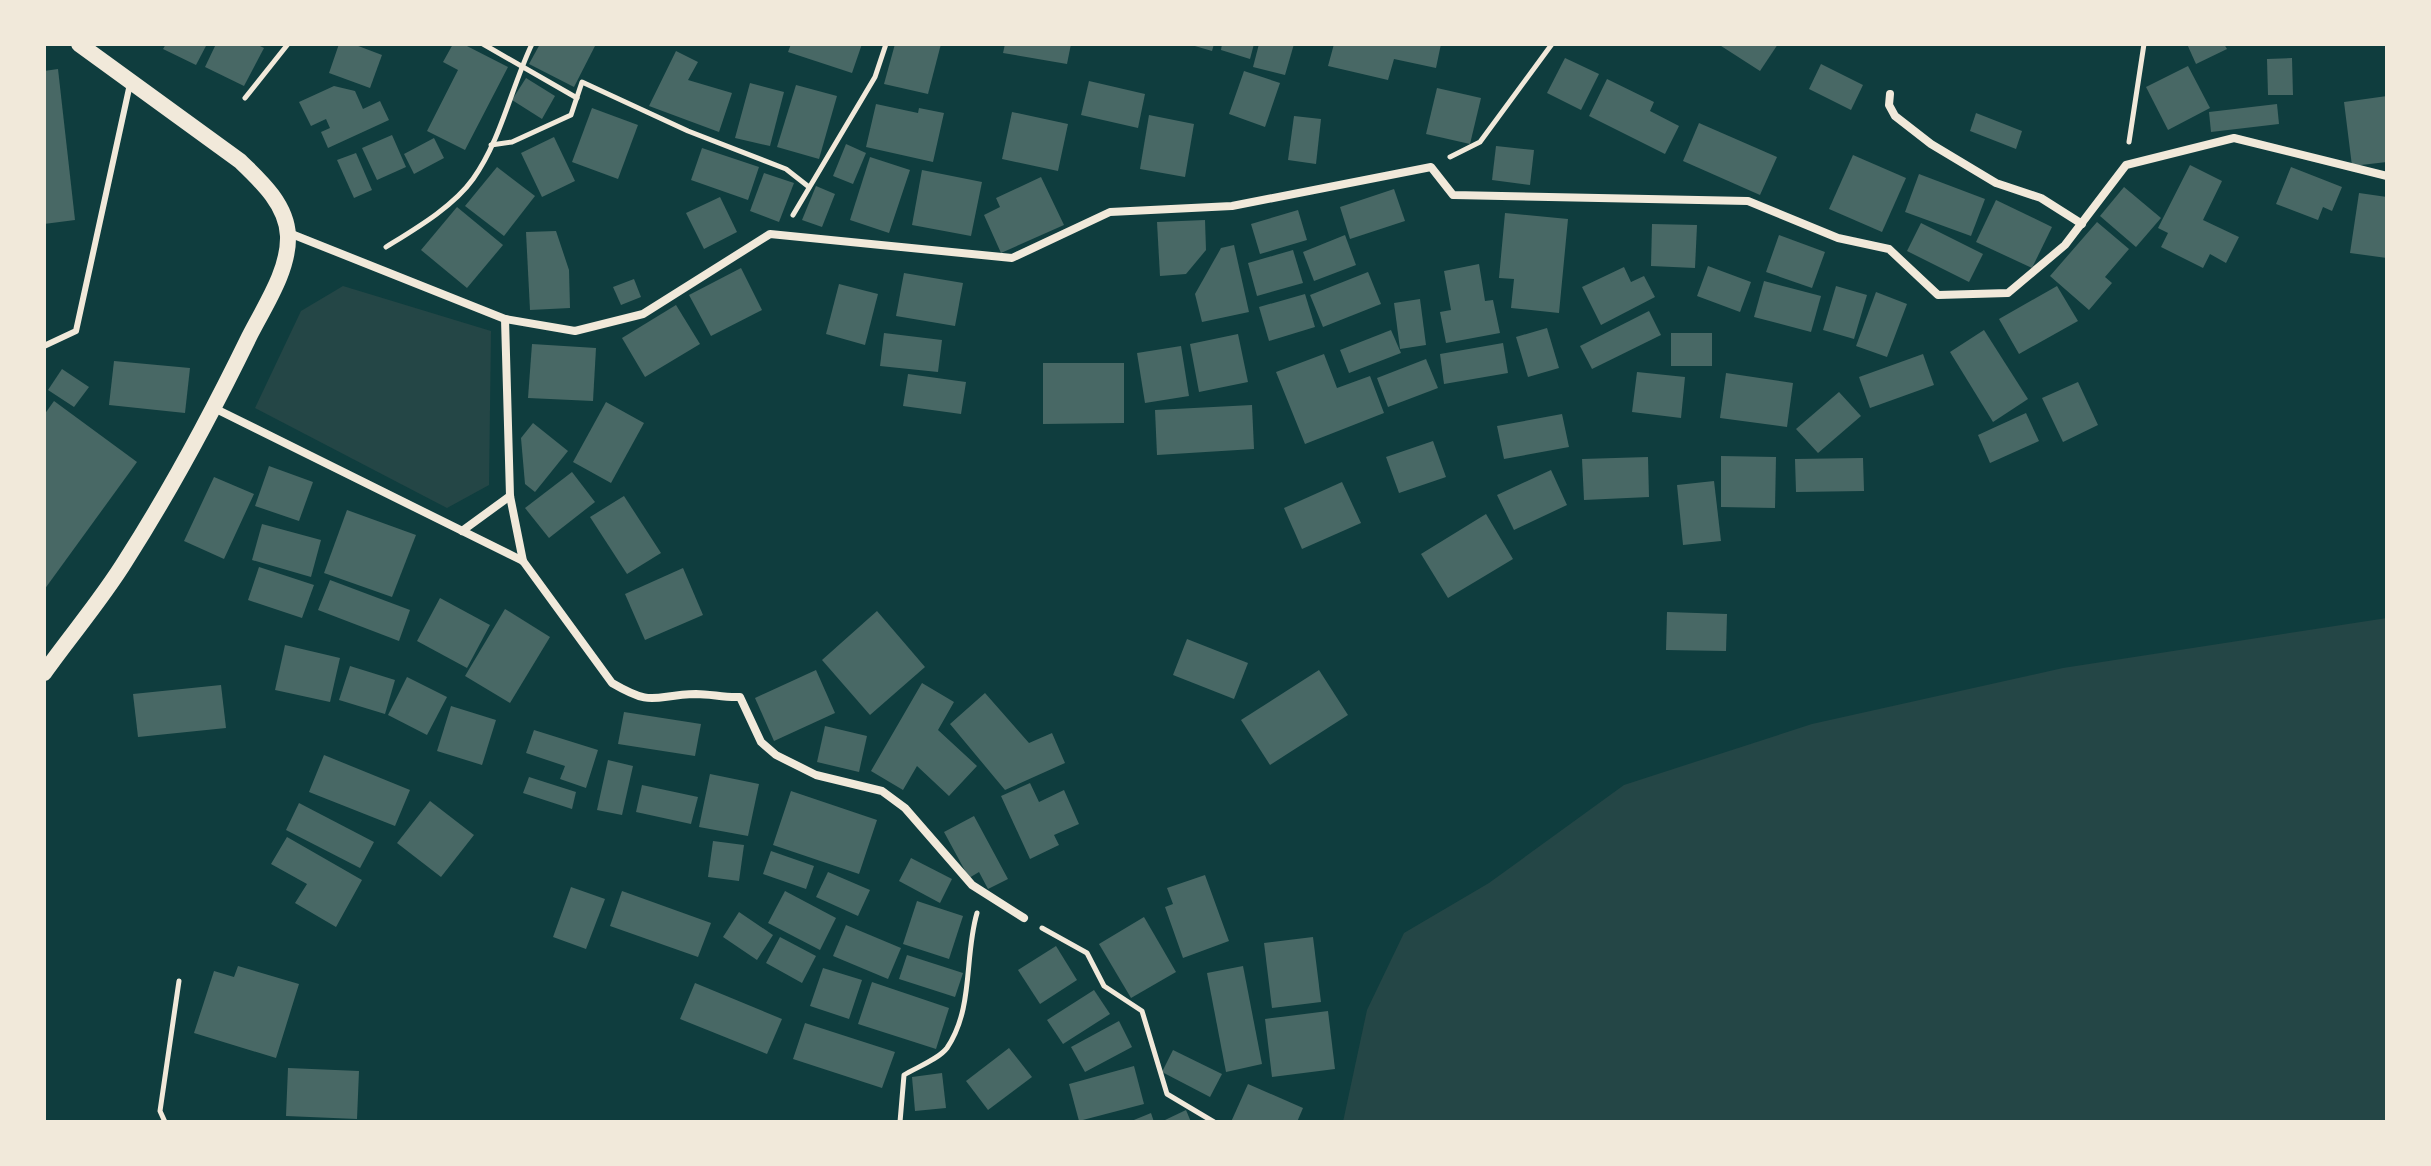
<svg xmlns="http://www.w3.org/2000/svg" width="2431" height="1166" font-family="Commissioner,sans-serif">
<rect width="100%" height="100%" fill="#0f3d3e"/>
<g fill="#244646">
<path d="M343,286l148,45 -2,154 -42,23 -192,-100 46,-97z"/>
<path d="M2387,618v504h-1044l24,-112 37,-77 85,-50 135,-98 188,-61 251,-56z"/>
</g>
<g fill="#486865">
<path d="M166,44h41l-11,21 -33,-16z"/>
<path d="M216,44h40l8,4 -20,38 -39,-19z"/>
<path d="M339,44h14l29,11 -12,33 -41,-15z"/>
<path d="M453,44h10l45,23 -43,83 -38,-19 31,-61 -15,-8z"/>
<path d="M540,44h56l-22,43 -45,-23z"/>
<path d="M791,44h71l-10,29 -64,-21z"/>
<path d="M895,44h46l-13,50 -44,-10z"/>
<path d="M1005,44h66l-4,20 -64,-11z"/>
<path d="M1188,44h26l-2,7z"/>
<path d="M1222,44h32l-4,15 -29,-9z"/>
<path d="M1259,44h35l-9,31 -32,-8z"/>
<path d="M1334,44h107l-5,24 -42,-9 -6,21 -60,-14z"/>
<path d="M1718,44h60l-18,27z"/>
<path d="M2187,44h37l3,5 -31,15z"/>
<path d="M676,51l22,11 -10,18 44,13 -13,39 -70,-26z"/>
<path d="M1565,58l34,16 -18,36 -34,-17z"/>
<path d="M2292,58l1,37h-25l-1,-36z"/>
<path d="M1821,64l42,21 -12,25 -42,-21z"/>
<path d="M2188,66l22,42 -42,22 -22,-43z"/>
<path d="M58,69l17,151 -31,4v-153z"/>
<path d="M1244,71l36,12 -15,44 -36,-13z"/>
<path d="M526,78l29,18 -13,23 -30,-19z"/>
<path d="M1607,79l47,23 -4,9 29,15 -14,28 -76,-38z"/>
<path d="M1089,81l56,13 -7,34 -57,-13z"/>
<path d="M750,83l34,9 -14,54 -35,-8z"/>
<path d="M796,85l41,11 -18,63 -42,-12z"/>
<path d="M334,86l21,5 8,18 17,-8 9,19 -61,28 -7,-16 9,-4 -4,-9 -15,7 -12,-24z"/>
<path d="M1437,88l44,10 -11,46 -44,-10z"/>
<path d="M2387,96v66l-35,4 -8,-64z"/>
<path d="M876,104l42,9 1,-5 25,5 -11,49 -67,-15z"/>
<path d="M2277,104l2,20 -68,8 -2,-20z"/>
<path d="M592,108l46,17 -20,54 -46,-17z"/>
<path d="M1012,112l56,12 -10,47 -56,-12z"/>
<path d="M1976,113l46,18 -6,18 -46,-18z"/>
<path d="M1149,115l45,9 -9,53 -45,-8z"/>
<path d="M1294,116l27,3 -5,45 -28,-4z"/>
<path d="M1699,123l78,34 -17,38 -77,-34z"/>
<path d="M392,135l14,32 -29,13 -15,-32z"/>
<path d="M554,137l21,44 -33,16 -21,-44z"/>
<path d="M434,138l10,20 -30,16 -10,-20z"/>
<path d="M846,144l20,9 -13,31 -20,-8z"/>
<path d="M1496,146l38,4 -4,35 -38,-5z"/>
<path d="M702,148l57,19 -11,33 -57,-20z"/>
<path d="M356,153l16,37 -18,8 -17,-38z"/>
<path d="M1853,155l53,23 -24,54 -53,-23z"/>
<path d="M870,157l40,13 -21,63 -39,-13z"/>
<path d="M2190,165l32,16 -19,39 36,17 -13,26 -16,-9 -7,14 -42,-21 7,-14 -10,-5z"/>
<path d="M497,167l38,29 -31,40 -39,-30z"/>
<path d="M2291,167l51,20 -10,24 -9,-4 -5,13 -42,-16z"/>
<path d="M922,170l60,12 -11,54 -59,-11z"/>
<path d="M764,173l30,10 -15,39 -29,-11z"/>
<path d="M1919,174l66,25 -14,37 -66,-24z"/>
<path d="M1041,177l23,48 -63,28 -17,-38 16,-8 -4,-9z"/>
<path d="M816,186l19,8 -13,33 -20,-7z"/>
<path d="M2124,187l37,31 -25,29 -36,-31z"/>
<path d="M1394,189l11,32 -55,18 -10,-32z"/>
<path d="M2359,193l28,4v61l-37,-5z"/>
<path d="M720,197l17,35 -33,17 -18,-36z"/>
<path d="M1996,200l56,27 -20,41 -56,-26z"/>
<path d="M457,207l46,38 -36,43 -46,-38z"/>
<path d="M1298,210l9,30 -47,14 -9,-30z"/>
<path d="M1505,213l63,6 -9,94 -48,-5 3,-29 -15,-1z"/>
<path d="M1205,220l1,30 -20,24 -26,2 -3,-54z"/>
<path d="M2097,222l32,27 -24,28 7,6 -23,27 -39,-34z"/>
<path d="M1921,223l62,31 -14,28 -62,-31z"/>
<path d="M1652,224l45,1 -2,43 -44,-2z"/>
<path d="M556,231l13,39 1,38 -40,2 -4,-78z"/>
<path d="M1345,235l11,30 -42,16 -11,-29z"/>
<path d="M1779,235l46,17 -13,36 -46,-16z"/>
<path d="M1234,245l15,67 -47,10 -7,-28 26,-46z"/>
<path d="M1293,250l10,33 -46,13 -9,-33z"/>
<path d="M1479,264l6,37 8,-1 7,33 -54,10 -6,-31 11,-2 -7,-39z"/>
<path d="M1708,266l43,16 -11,30 -43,-16z"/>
<path d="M1624,267l7,15 13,-6 11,21 -54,28 -19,-38z"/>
<path d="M741,268l21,42 -51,26 -22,-41z"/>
<path d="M1368,272l13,32 -58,23 -13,-32z"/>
<path d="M904,273l59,10 -8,43 -59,-10z"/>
<path d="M634,279l7,18 -20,8 -8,-18z"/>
<path d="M1764,281l57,15 -10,36 -57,-15z"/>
<path d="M839,284l39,10 -13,51 -39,-11z"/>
<path d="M1836,286l31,9 -13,44 -31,-9z"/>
<path d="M2057,286l21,35 -59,33 -20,-35z"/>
<path d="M1876,292l31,12 -20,53 -31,-11z"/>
<path d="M1305,294l10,33 -46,14 -10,-34z"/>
<path d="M1420,299l6,46 -26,4 -6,-46z"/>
<path d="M676,305l24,39 -55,33 -23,-39z"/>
<path d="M1649,311l12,24 -69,34 -12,-23z"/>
<path d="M1547,328l12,40 -31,9 -12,-40z"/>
<path d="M1391,330l10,23 -52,20 -9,-23z"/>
<path d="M1984,330l44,69 -35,23 -43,-70z"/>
<path d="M884,333l58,7 -4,32 -58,-6z"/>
<rect x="1671" y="333" width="41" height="33"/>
<path d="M1238,334l10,48 -49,10 -9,-48z"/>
<path d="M1503,343l5,30 -64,11 -4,-30z"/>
<path d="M532,344l64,4 -3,53 -65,-3z"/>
<path d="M1181,346l8,50 -44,7 -8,-50z"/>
<path d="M1324,354l13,34 33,-12 14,37 -79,31 -29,-72z"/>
<path d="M1923,354l11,31 -64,23 -11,-31z"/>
<path d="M1426,359l12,29 -50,19 -11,-29z"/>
<path d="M114,361l76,7 -5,45 -76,-8z"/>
<path d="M1043,363h81v60l-81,1z"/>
<path d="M62,369l27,18 -15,20 -26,-17z"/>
<path d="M1637,372l48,5 -4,41 -49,-6z"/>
<path d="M1726,373l67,10 -6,44 -67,-9z"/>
<path d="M908,374l58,8 -5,32 -58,-8z"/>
<path d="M2078,382l20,43 -35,17 -21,-44z"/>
<path d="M1839,392l22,24 -43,37 -22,-24z"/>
<path d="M54,401l83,61 -93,128v-175z"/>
<path d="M606,402l38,21 -33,60 -38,-21z"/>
<path d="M1252,405l2,44 -97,6 -2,-45z"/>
<path d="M2026,413l13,28 -49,22 -12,-28z"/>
<path d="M1562,414l7,33 -65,12 -7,-33z"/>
<path d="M533,423l35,28 -33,41 -10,-8 -4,-46z"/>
<path d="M1433,441l13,36 -47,16 -13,-36z"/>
<path d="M1721,456l55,1 -1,51 -54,-1z"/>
<path d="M1648,457l1,40 -65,3 -2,-41z"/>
<path d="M1863,458l1,33 -68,1 -1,-33z"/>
<path d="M269,466l44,16 -14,39 -44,-15z"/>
<path d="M1551,470l16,35 -53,25 -17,-35z"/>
<path d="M572,472l23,30 -46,36 -24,-30z"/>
<path d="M214,477l40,17 -30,65 -40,-18z"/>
<path d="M1714,481l7,60 -38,4 -6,-60z"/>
<path d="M1342,482l19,41 -59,26 -18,-41z"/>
<path d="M624,496l37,57 -34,21 -37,-57z"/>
<path d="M347,510l69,25 -24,62 -68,-24z"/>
<path d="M1486,514l27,45 -65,39 -27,-44z"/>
<path d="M262,524l59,16 -10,37 -59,-17z"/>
<path d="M259,567l55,18 -12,33 -54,-18z"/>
<path d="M683,568l20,47 -58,25 -20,-46z"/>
<path d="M330,580l80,30 -11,31 -81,-31z"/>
<path d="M440,598l50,27 -23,43 -50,-27z"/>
<path d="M505,609l45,28 -40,66 -45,-27z"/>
<path d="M877,611l48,56 -55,48 -48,-55z"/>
<path d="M1667,612l60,2 -1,37 -60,-1z"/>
<path d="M1187,639l61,24 -14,36 -61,-24z"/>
<path d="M285,645l55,13 -10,44 -55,-12z"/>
<path d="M350,666l45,14 -10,34 -46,-14z"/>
<path d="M816,670l19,43 -61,28 -19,-43z"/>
<path d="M1319,670l29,45 -78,50 -29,-45z"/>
<path d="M407,677l40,20 -20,38 -39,-20z"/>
<path d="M922,683l32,19 -16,28 39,36 -28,30 -32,-30 -14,24 -32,-19z"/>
<path d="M221,685l5,43 -88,9 -5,-43z"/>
<path d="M985,693l44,50 23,-10 13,30 -60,27 -55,-66z"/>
<path d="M451,706l45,14 -14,45 -45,-14z"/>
<path d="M624,712l77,12 -6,32 -77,-12z"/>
<path d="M825,726l42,10 -8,36 -42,-10z"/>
<path d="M534,730l64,20 -12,38 -26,-9 5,-13 -39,-13z"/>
<path d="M324,755l86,35 -15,36 -86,-34z"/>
<path d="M608,760l25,6 -11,49 -25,-5z"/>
<path d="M710,774l49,10 -11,52 -49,-9z"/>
<path d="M529,777l47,15 -4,17 -49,-16z"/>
<path d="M1030,783l9,19 25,-12 15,34 -25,11 5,10 -29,14 -29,-63z"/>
<path d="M642,785l56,12 -7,27 -55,-12z"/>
<path d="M791,791l86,29 -18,54 -86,-29z"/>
<path d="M430,801l44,34 -33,42 -44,-34z"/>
<path d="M299,803l75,39 -14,26 -74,-38z"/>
<path d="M974,816l34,63 -20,10 -9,-17 -10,6 -25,-46z"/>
<path d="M287,837l75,43 -26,47 -41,-24 12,-19 -36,-20z"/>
<path d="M713,841l31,4 -5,36 -31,-4z"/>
<path d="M771,851l43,15 -8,23 -43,-15z"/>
<path d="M911,858l41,21 -12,24 -41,-22z"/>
<path d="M828,872l42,18 -12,26 -42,-19z"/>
<path d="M1205,875l24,66 -46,17 -18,-51 8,-3 -6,-16z"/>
<path d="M571,887l34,12 -19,50 -33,-12z"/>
<path d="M622,891l89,32 -13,34 -88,-31z"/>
<path d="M785,891l51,27 -16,32 -52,-27z"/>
<path d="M917,901l46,15 -14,43 -46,-15z"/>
<path d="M739,912l34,23 -16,25 -34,-23z"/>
<path d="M1144,917l32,55 -45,26 -32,-54z"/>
<path d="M846,925l55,23 -13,31 -55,-23z"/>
<path d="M780,937l36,19 -14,27 -36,-20z"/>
<path d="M1313,937l8,65 -49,6 -8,-65z"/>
<path d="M1056,946l21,34 -37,24 -22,-34z"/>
<path d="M907,955l56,18 -8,24 -56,-18z"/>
<path d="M238,966l61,18 -23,74 -82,-25 20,-62 20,6z"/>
<path d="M1243,966l19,98 -36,8 -19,-99z"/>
<path d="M823,968l39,12 -13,39 -39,-13z"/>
<path d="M872,982l77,26 -13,41 -78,-25z"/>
<path d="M695,983l87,36 -15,35 -87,-35z"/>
<path d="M1094,990l16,24 -47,30 -16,-24z"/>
<path d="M1328,1011l7,58 -63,8 -7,-58z"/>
<path d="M1119,1021l13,26 -47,25 -14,-25z"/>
<path d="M805,1023l90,29 -13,36 -89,-29z"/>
<path d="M1009,1048l23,29 -44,33 -22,-29z"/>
<path d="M1173,1050l49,24 -12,23 -48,-25z"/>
<path d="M1134,1066l10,38 -65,17 -10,-37z"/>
<path d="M288,1068l71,3 -2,48 -71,-3z"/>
<path d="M942,1073l4,35 -31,3 -3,-34z"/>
<path d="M1248,1084l55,24 -6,14h-66z"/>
<path d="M1186,1110l5,12h-26v-2z"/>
<path d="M1151,1113l3,9h-25z"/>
</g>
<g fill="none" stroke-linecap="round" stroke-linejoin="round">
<g stroke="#f1e9da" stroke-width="5">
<path d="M483,44l94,54"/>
<path d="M245,98l43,-54"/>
<path d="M2129,142l15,-98"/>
<path d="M491,145l21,-3 59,-27 11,-33 106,49 98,38 23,18"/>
<path d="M1450,157l30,-15 72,-98"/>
<path d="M793,215l82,-138 11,-33"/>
<path d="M386,247c29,-18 67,-40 87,-68 28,-39 38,-91 59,-135"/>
<path d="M1042,928l45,25 17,33 38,25 25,83 47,28"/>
<path d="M165,1122l-5,-11 19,-130"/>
<path d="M900,1122l4,-47c11,-7 35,-16 43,-27 27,-40 17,-91 30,-135"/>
</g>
<path stroke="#f1e9da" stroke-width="6" d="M44,346l32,-15 54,-247"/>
<g stroke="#f1e9da" stroke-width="8">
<path d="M1890,94l-1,11 6,11 36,28 65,39 45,15 41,26"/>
<path d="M289,233l216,86 70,12 68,-17 127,-80 242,24 98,-46 122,-6 199,-39 22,28 295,6 90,37 51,11 49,46 70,-2 57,-48 61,-80 108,-27 153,38"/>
<path d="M505,319l5,177 13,65"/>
<path d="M214,408l309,153 89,122c43,25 40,12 84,11 15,0 29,4 44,3l21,45 15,13 40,20 66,16 23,17 67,77 52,33"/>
<path d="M462,531l48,-35"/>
</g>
<path stroke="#f1e9da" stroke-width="16" d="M44,673c27,-38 58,-74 82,-113 46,-72 86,-147 123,-223 15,-30 40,-66 39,-101 -1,-31 -27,-55 -48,-75l-161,-117"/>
</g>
<rect width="2431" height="1166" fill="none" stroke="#f1e9da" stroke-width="92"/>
</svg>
